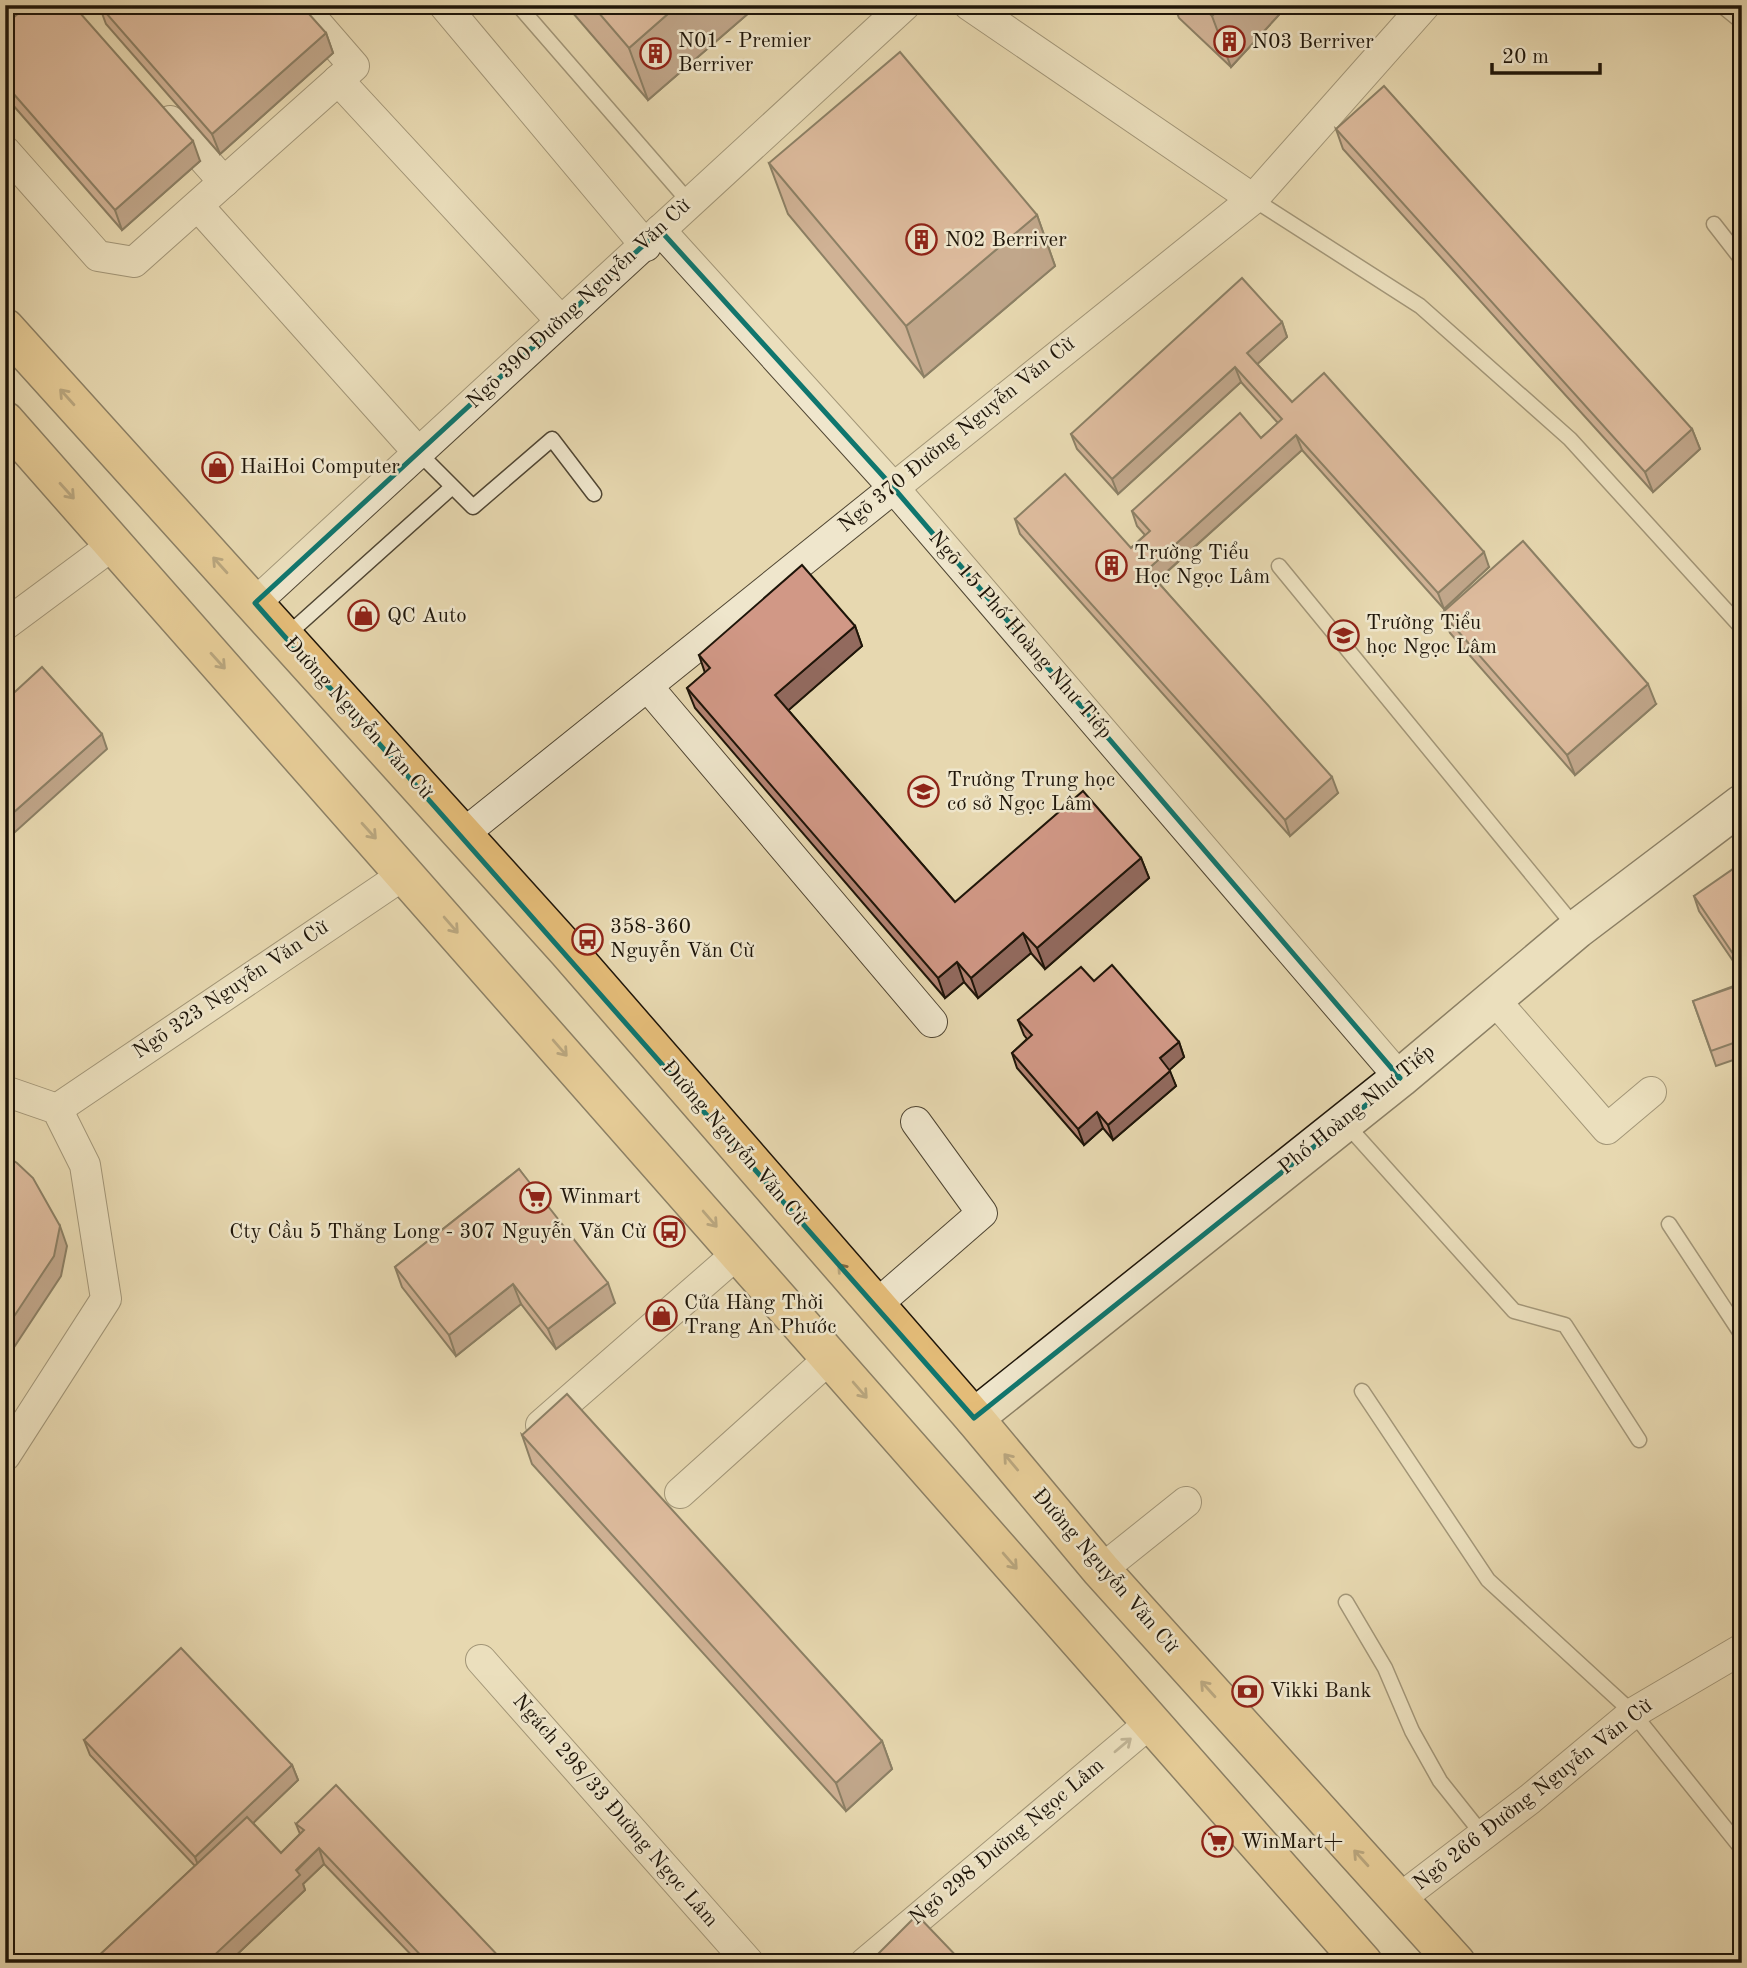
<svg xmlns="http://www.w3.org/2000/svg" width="1747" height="1968" font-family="'Old Standard TT',serif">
<rect width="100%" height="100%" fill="#e7d8b0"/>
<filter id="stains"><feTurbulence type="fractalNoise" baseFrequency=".00286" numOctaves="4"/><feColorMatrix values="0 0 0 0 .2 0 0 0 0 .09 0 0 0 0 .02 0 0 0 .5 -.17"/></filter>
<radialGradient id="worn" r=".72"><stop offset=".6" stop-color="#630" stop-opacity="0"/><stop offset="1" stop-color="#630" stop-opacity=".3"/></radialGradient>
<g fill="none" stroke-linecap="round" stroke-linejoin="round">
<defs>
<g id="lane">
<path d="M518,5l172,198"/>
<path d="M1721,5l21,17"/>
<path d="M1253,199l167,107 150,133 172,189"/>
<path d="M1714,224l28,36"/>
<path d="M418,452l55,55 79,-68 42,55"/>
<path d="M1279,566l297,362"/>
<path d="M286,636l165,-148"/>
<path d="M1346,1124l168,187 51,14 74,115"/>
<path d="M1669,1224l73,111"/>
<path d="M1362,1391l126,189 145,133 109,136"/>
<path d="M1346,1602l39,66 27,63 28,50 43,54"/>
</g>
<g id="street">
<path d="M444,5l202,241"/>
<path d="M969,5l284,194"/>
<path d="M338,80l223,241"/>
<path d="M170,121l54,61"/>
<path d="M5,151l93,105 36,6 220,-196 -53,-61"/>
<path d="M198,206l220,246"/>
<path d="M660,230l232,256 508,592"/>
<path d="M255,603l650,-598"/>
<path d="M5,625l109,-81"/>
<path d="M648,687l284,335"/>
<path d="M462,835l791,-636 172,-194"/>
<path d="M1494,999l113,130 44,-37"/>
<path d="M5,1091l52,18 28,56 21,134 -101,157"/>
<path d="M57,1109l349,-236"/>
<path d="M875,1306l107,-93 -66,-91"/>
<path d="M541,1425l198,-173"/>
<path d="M680,1493l151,-136"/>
<path d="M1101,1570l85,-68"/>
<path d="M481,1660l268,303"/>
<path d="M1398,1900l132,-101 103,-86 109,-64"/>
<path d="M865,1963l286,-241"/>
</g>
<path id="secondary" d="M974,1418l426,-340 177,-149 165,-125"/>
<g id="primary">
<path d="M5,328l562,622 407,468 127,152 355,393"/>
<path d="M5,421l1358,1542"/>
</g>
</defs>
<use href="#lane" stroke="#504633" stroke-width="17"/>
<use href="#street" stroke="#504633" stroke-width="32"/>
<use href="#secondary" stroke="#1e1509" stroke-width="41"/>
<use href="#primary" stroke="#1e1509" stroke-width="41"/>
<use href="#lane" stroke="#efe6cc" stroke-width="14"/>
<use href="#street" stroke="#efe6cc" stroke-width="30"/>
<use href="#secondary" stroke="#efe6cc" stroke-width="38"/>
<use href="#primary" stroke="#e4bc78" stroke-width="38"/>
</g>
<g fill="#b48373" stroke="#1e1509" stroke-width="2">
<path d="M99,5l227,28 7,20 -113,101 -114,-130z"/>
<path d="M566,5h192l-110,95z"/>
<path d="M1174,5h114l-57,62 -52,-49z"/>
<path d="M5,25l195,136 -78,69 -117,-134z"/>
<path d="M1336,129l356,300 8,20 -47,43 -310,-343z"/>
<path d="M769,163l268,52 18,51 -131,111 -136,-163z"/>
<path d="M1282,322l5,15 -30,27 35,38 197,165 -45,42 -142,-159 -145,131 181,212 -48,43 -270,-302 -5,-15 116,29 14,-13 -8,-9 -5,-15 129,-73 17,-15 -37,-41 -123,112 -41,-45 -6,-15z"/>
<path d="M1442,613l214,91 -81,71 -125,-142z"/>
<path d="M855,626l7,20 -74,64 167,192 186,-44 8,20 -104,91 -14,-16 -53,45 -14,-16 -19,16 -250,-290 -8,-20 18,-15 -6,-18z"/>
<path d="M1742,882v92l-43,-63 -5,-15z"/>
<path d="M1094,981l85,61 5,15 -15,13 7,16 -63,54 -10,-12 -19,17 -67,-77 -5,-15 15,-14 -3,-4 -6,-15z"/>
<path d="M1742,983v74l-26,9 -23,-65z"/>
<path d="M519,1169l96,134 -59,46 -35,-45 -65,52 -54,-69 -7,-20z"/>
<path d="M522,1435l360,306 10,28 -46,42 -314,-347z"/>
<path d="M84,1740l208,25 6,15 -45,43 28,30 19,-19 -4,-10 209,139h-86l-95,-99 -21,20 2,6 -77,73h-137l104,-97 -105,-111z"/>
</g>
<g fill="#926a5e" stroke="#1e1509" stroke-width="2">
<path d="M5,5h14l-14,12z"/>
<path d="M678,5h80l-110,95 -19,-52z"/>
<path d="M1222,5h66l-57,62 -19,-51z"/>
<path d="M326,33l7,20 -113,101 -8,-20z"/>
<path d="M193,141l7,20 -78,69 -7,-20z"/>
<path d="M1037,215l18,51 -131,111 -18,-51z"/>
<path d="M1282,322l5,15 -34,31 -6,-15z"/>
<path d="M1235,367l6,15 -123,112 -6,-15z"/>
<path d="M1692,429l8,20 -47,43 -8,-20z"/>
<path d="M1296,435l6,15 -150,135 -5,-15z"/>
<path d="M1484,552l5,15 -45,42 -6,-16z"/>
<path d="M855,626l7,20 -79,69 -8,-20z"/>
<path d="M1648,684l8,20 -81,71 -8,-20z"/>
<path d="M102,734l5,15 -102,92v-21z"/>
<path d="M1332,777l6,16 -48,43 -5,-16z"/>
<path d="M1141,858l8,20 -104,91 -8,-21z"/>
<path d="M1023,933l8,20 -53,45 -7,-20z"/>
<path d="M957,962l7,20 -19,16 -7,-20z"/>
<path d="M1179,1042l5,15 -19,17 -5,-16z"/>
<path d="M1170,1071l6,15 -63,54 -5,-15z"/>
<path d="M1097,1112l6,16 -19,17 -6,-16z"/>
<path d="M60,1226l7,20 -6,30 -56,85v-31z"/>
<path d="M608,1283l7,20 -59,46 -8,-20z"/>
<path d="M513,1284l8,20 -65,52 -7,-21z"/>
<path d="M882,1741l10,28 -46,42 -10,-28z"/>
<path d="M292,1765l6,15 -97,93 -6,-16z"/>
<path d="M319,1848l5,16 -21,20 2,6 -77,73h-22z"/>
</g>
<g fill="#d19886" stroke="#1e1509" stroke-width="2">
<path d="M28,5h45l120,136 -78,69 -110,-126v-59z"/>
<path d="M99,5h202l25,28 -114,101z"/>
<path d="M592,5h86l-49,43z"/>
<path d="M1201,5h21l-10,11z"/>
<path d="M900,52l137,163 -131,111 -137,-163z"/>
<path d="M1384,86l308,343 -47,43 -309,-343z"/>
<path d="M1242,278l40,44 -35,31 45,49 32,-29 160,179 -46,41 -142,-158 -149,135 185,207 -47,43 -270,-301 50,-45 66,74 19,-17 -18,-20 108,-98 21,25 21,-19 -47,-52 -123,112 -41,-45z"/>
<path d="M1523,541l125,143 -81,71 -125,-142z"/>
<path d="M802,565l53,61 -80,69 180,207 128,-111 58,67 -104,90 -14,-15 -52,45 -14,-16 -19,16 -251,-290 23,-20 -11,-13z"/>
<path d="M42,667l60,67 -97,86v-119z"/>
<path d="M1733,869l9,13v85l-48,-71z"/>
<path d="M1112,965l67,77 -19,16 10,13 -62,54 -11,-13 -19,17 -66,-76 20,-18 -14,-15 63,-53 13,14z"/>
<path d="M1742,984v56l-31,11 -18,-50z"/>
<path d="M5,1155l12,8 16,15 27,48 -6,30 -49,74z"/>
<path d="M519,1169l89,114 -60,46 -35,-45 -64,51 -54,-68z"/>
<path d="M567,1394l315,347 -46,42 -314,-348z"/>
<path d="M181,1648l111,117 -97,92 -111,-117z"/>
<path d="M336,1785l169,178h-77l-109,-115 -23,22 4,5 -94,88h-115l156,-146 34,36 23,-23 -8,-6z"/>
<path d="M917,1915l46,48h-94z"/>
</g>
<defs><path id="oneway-shaft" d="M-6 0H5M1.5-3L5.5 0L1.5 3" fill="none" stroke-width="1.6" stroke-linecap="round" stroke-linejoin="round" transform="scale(1.75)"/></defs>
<g stroke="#816840">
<use href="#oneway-shaft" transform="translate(67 397) rotate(-132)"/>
<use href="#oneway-shaft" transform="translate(67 491) rotate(48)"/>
<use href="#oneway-shaft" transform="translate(220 565) rotate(-132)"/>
<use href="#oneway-shaft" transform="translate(218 661) rotate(48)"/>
<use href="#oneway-shaft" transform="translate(369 831) rotate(48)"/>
<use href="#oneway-shaft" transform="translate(451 925) rotate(49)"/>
<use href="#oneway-shaft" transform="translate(560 1048) rotate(49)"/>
<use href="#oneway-shaft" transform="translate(710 1219) rotate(49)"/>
<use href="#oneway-shaft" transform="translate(845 1272) rotate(-131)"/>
<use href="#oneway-shaft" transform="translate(860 1390) rotate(49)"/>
<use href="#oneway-shaft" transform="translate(1011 1462) rotate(-130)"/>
<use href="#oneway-shaft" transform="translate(1010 1561) rotate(49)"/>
<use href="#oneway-shaft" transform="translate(1208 1689) rotate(-132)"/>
<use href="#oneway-shaft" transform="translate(1361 1858) rotate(-132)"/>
</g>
<use stroke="#918874" href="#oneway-shaft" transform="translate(1123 1745) rotate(-40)"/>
<path d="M0 0H1747V1968H0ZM660,230l232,256 508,592 -426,340 -719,-815z" fill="#e7d8b0" fill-opacity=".55" fill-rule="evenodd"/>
<path fill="none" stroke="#0f766e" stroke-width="5" stroke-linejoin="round" d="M660,230l232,256 508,592 -426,340 -719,-815z"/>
<defs>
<symbol id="building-ring" viewBox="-11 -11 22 22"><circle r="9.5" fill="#efe6cc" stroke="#8f2418" stroke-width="1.5"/><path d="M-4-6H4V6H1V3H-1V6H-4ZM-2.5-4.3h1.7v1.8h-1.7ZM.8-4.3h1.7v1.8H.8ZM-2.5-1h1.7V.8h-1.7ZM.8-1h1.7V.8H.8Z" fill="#8f2418"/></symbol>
<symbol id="shop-ring" viewBox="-11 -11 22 22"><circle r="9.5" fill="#efe6cc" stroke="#8f2418" stroke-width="1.5"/><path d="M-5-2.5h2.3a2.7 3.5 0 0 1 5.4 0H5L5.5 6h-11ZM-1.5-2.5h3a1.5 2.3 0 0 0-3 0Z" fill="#8f2418"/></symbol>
<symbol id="school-ring" viewBox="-11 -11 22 22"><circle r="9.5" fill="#efe6cc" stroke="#8f2418" stroke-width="1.5"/><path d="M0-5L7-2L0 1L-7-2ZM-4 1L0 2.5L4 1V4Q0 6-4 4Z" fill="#8f2418"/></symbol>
<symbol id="bus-ring" viewBox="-11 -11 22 22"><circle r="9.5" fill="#efe6cc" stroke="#8f2418" stroke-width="1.5"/><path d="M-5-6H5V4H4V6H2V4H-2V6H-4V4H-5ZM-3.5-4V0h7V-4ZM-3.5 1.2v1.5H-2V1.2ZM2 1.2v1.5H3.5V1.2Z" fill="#8f2418"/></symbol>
<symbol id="supermarket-ring" viewBox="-11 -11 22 22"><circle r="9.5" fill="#efe6cc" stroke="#8f2418" stroke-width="1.5"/><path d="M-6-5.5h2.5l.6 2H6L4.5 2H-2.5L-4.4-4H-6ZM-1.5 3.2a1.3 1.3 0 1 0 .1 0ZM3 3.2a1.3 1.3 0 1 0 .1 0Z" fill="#8f2418"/></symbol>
<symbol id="bank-ring" viewBox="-11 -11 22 22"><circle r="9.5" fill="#efe6cc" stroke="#8f2418" stroke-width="1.5"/><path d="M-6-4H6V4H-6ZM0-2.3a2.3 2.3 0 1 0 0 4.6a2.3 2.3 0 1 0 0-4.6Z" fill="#8f2418"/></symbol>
</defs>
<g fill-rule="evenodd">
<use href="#building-ring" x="1212" y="24" width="35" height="35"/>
<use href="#building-ring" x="638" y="36" width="35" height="35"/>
<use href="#building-ring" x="904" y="222" width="35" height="35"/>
<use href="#shop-ring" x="200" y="450" width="35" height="35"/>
<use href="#building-ring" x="1094" y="548" width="35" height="35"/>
<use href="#shop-ring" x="346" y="598" width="35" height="35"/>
<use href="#school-ring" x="1326" y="618" width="35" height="35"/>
<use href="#school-ring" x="906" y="774" width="35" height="35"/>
<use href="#bus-ring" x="570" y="922" width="35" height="35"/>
<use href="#supermarket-ring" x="518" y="1180" width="35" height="35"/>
<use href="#bus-ring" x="652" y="1214" width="35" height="35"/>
<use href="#shop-ring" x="644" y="1298" width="35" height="35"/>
<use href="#bank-ring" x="1230" y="1674" width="35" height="35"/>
<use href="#supermarket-ring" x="1200" y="1824" width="35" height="35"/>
</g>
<g text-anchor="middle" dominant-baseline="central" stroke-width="5" stroke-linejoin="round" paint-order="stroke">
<g font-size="21" fill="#1e1509" stroke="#efe6cc" text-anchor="start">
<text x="678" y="41">N01 - Premier<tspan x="678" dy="24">Berriver</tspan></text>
<text x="1252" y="42">N03 Berriver</text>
<text x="945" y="240">N02 Berriver</text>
<text x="240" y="467">HaiHoi Computer</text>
<text x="1134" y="553">Trường Tiểu<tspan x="1134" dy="24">Học Ngọc Lâm</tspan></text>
<text x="387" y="616">QC Auto</text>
<text x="1366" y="623">Trường Tiểu<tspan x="1366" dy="24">học Ngọc Lâm</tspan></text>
<text x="947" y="780">Trường Trung học<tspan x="947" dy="24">cơ sở Ngọc Lâm</tspan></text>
<text x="610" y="927">358-360<tspan x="610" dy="24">Nguyễn Văn Cừ</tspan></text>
<text x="559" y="1197">Winmart</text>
<text x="646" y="1232" text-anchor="end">Cty Cầu 5 Thăng Long - 307 Nguyễn Văn Cừ</text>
<text x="684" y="1303">Cửa Hàng Thời<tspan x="684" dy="24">Trang An Phước</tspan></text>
<text x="1270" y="1691">Vikki Bank</text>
<text x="1241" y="1842">WinMart+</text>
</g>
<g font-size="21" fill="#1e1509" stroke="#efe6cc">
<text transform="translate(579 304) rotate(-43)">Ngõ 390 Đường Nguyễn Văn Cừ</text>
<text transform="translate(957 435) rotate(-39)">Ngõ 370 Đường Nguyễn Văn Cừ</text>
<text transform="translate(1020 635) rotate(49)">Ngõ 15 Phố Hoàng Như Tiếp</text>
<text transform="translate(358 718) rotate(48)">Đường Nguyễn Văn Cừ</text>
<text transform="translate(231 990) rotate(-34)">Ngõ 323 Nguyễn Văn Cừ</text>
<text transform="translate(1357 1110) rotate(-39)">Phố Hoàng Như Tiếp</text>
<text transform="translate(734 1143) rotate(49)">Đường Nguyễn Văn Cừ</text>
<text transform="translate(1105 1571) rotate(49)">Đường Nguyễn Văn Cừ</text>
<text transform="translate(1533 1795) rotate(-38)">Ngõ 266 Đường Nguyễn Văn Cừ</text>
<text transform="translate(615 1811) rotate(49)">Ngách 298/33 Đường Ngọc Lâm</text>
<text transform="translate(1007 1842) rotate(-40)">Ngõ 298 Đường Ngọc Lâm</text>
</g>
</g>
<rect width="1747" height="1968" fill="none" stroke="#e7d8b0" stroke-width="28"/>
<rect x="7" y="7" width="1733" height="1954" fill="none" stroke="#1e1509" stroke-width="3.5"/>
<rect x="14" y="14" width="1719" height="1940" fill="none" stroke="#1e1509" stroke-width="2"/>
<path d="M1492 63v10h108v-10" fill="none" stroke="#1e1509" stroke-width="3.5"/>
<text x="1502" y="63" font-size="21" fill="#1e1509" stroke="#efe6cc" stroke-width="5" paint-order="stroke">20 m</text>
<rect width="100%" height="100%" filter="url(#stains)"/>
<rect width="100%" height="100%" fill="url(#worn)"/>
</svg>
